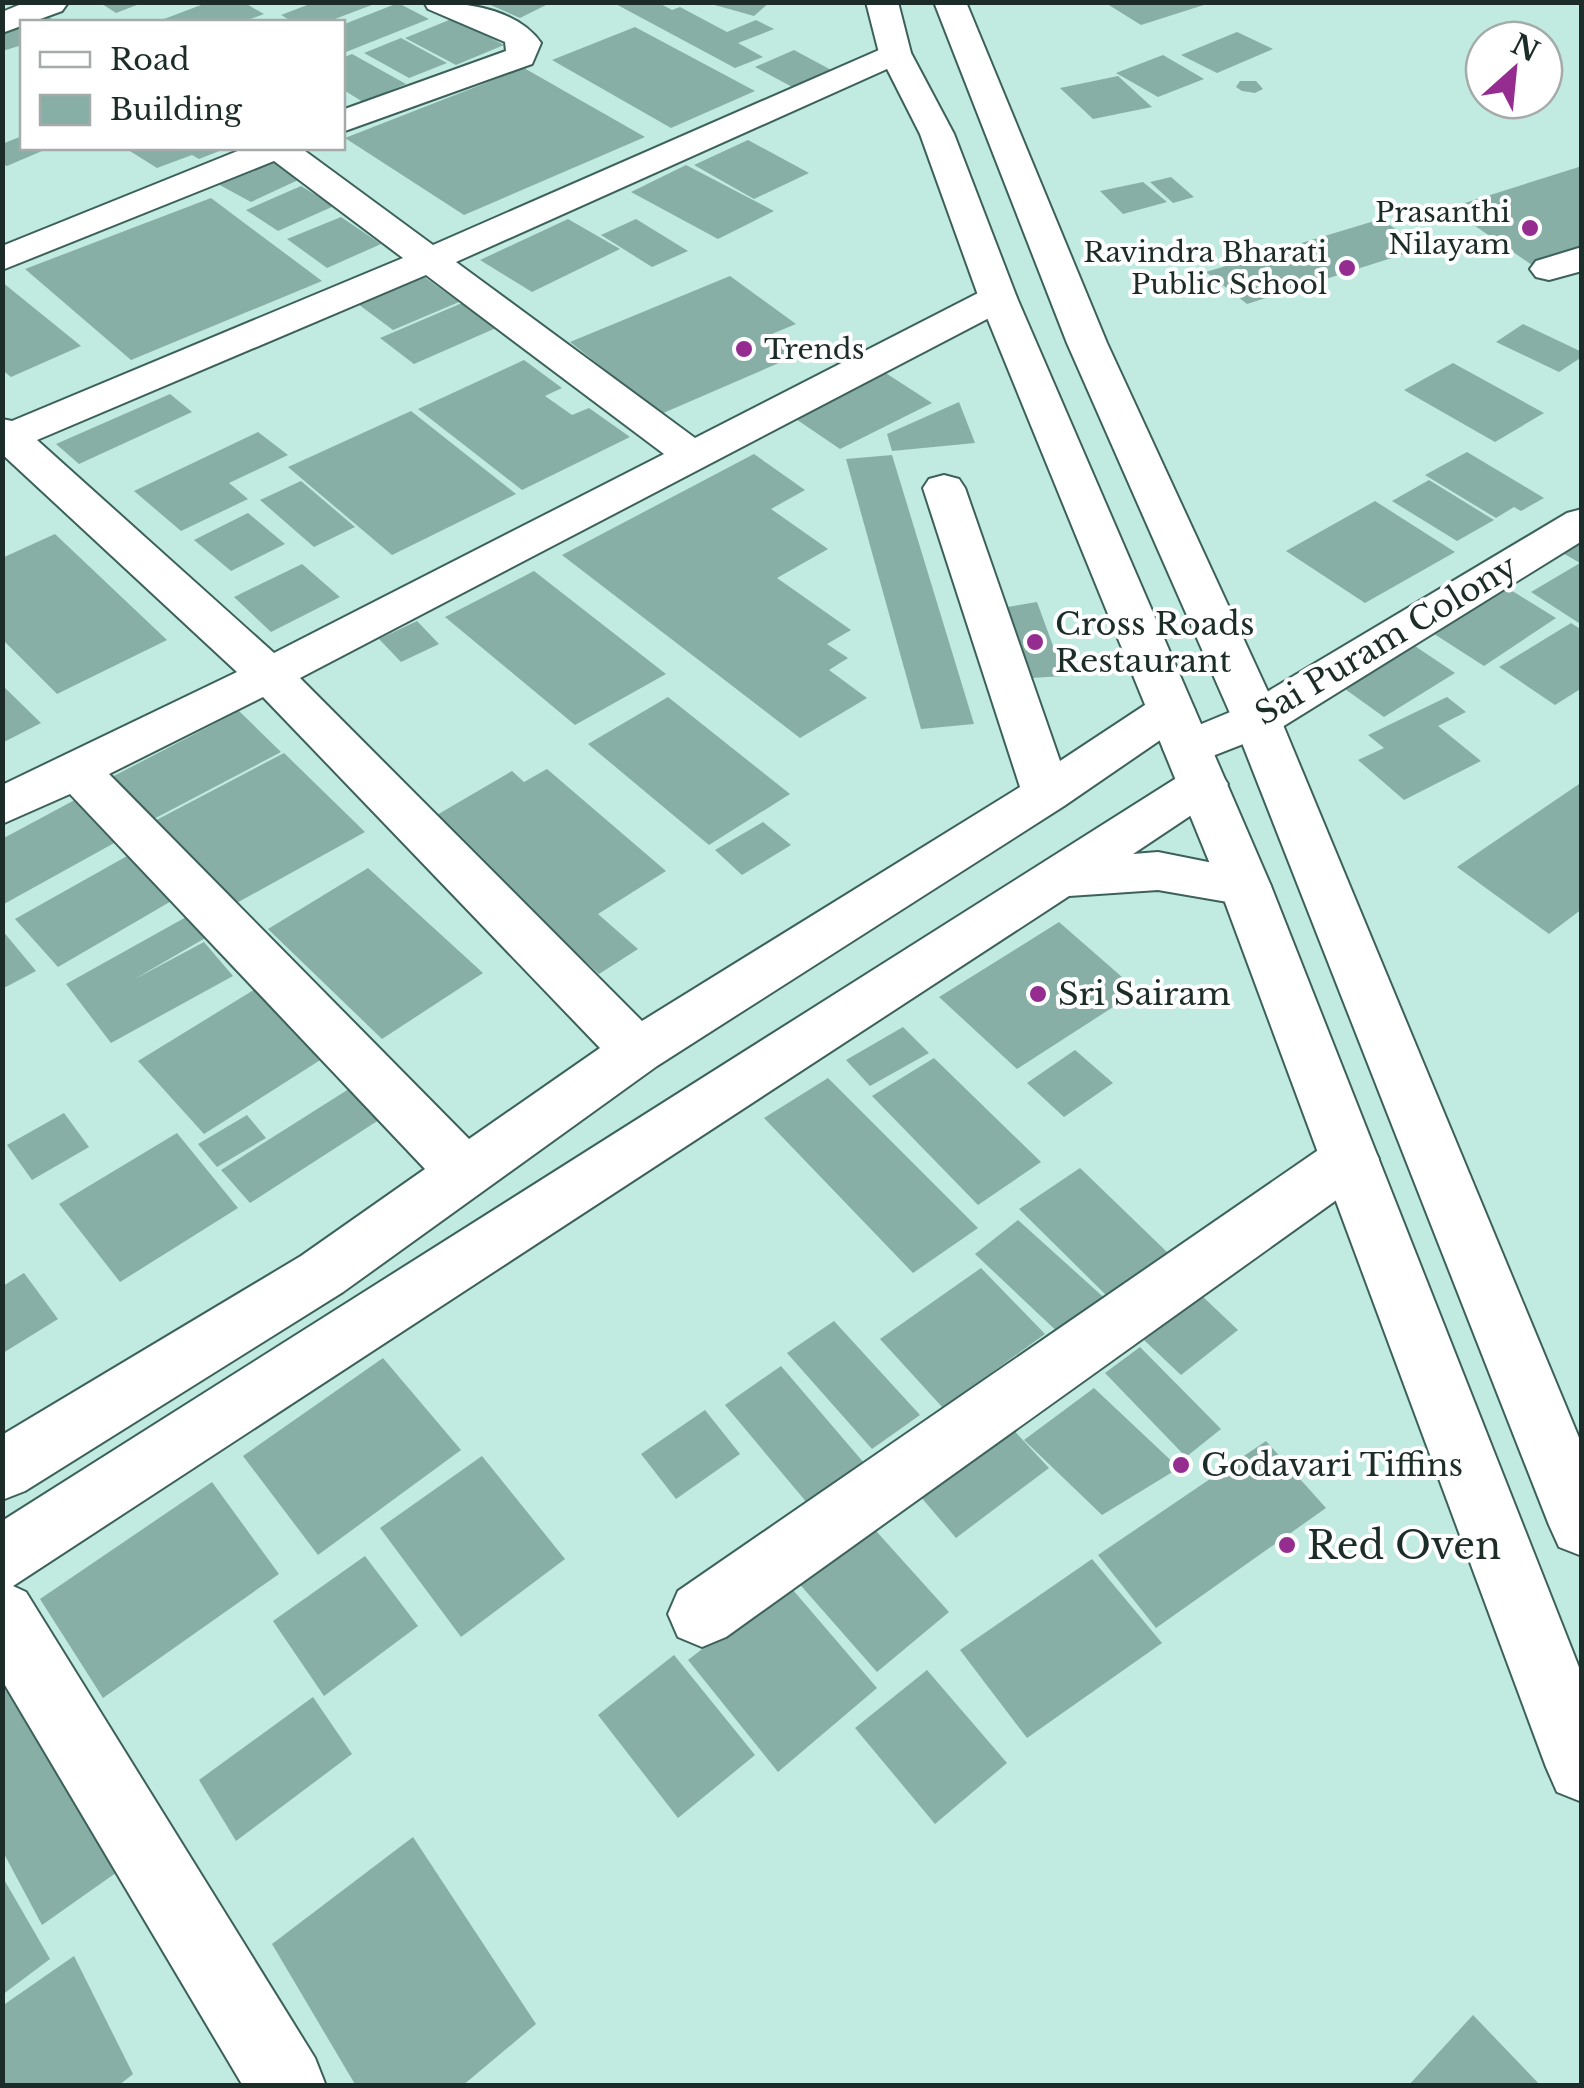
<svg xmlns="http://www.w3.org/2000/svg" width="1584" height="2088" font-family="'Libre Baskerville',serif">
<rect width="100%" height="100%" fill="#c1eae0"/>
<g fill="#88afa6">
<path d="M99,2h43v1l-26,10z"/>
<path d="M209,2h34l21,12 -22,8h-86z"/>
<path d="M315,2h61l1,1 -50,19h-34l-12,-7z"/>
<path d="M484,2h68l-32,16z"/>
<path d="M612,2h45l15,8 8,-3 47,25 29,-12 18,9 -36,14 25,14 -28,11z"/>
<path d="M704,2h66l-16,14z"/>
<path d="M1104,2h106v1l-69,22z"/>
<path d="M398,3l31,16 -83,33 -4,-2v-25z"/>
<path d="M43,13l13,9h-34v23l-16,5 -4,-2v-21z"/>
<path d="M454,18l50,27 -48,20 -51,-27z"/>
<path d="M635,27l120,64 -84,37 -119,-68z"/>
<path d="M1237,32l36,17 -56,24 -36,-18z"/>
<path d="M401,38l46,25 -38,15 -45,-25z"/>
<path d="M794,50l41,22 -39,17 -41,-22z"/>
<path d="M352,54l54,30 -43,18 -21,-13v-31z"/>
<path d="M1163,55l41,24 -46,18 -42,-24z"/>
<path d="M524,68l121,69 -181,78 -119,-77z"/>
<path d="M1118,76l34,31 -59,12 -33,-31z"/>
<path d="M1240,81h16l7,8 -8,4 -13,-2 -6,-4z"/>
<path d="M22,136v12h27l-42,18 -5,-2v-20z"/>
<path d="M748,140l61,33 -55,26 -60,-34z"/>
<path d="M125,148h102l-28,11 -7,-4 -35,13z"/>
<path d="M275,155l36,19 -60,28 -35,-19z"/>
<path d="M686,165l88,46 -56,28 -87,-47z"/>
<path d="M1582,166v82l-50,17 -83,-57z"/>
<path d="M1171,177l23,20 -21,6 -23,-21z"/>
<path d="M1143,182l24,20 -44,12 -23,-23z"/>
<path d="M301,186l33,20 -56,25 -32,-21z"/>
<path d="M211,198l111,83 -191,79 -106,-91z"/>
<path d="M341,217l40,27 -54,24 -40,-29z"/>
<path d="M568,219l52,30 -88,43 -52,-32z"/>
<path d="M636,219l52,32 -36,16 -51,-32z"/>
<path d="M1381,219l42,29 -176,56 -41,-32z"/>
<path d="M423,276l36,26 -66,28 -35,-26z"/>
<path d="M730,276l66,48 -29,12 28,20 -134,58 -91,-72z"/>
<path d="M2,282l79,64 -70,31 -9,-7z"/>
<path d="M462,303l34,25 -82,36 -34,-26z"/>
<path d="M1523,324l59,28v5l-23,15 -63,-30z"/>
<path d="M524,360l38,28 -17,8 27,19 17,-7 41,29 -108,53 -104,-81z"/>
<path d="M1453,363l91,50 -49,29 -91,-52z"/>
<path d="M881,370l51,33 -92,46 -50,-34z"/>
<path d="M170,394l22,18 -113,52 -23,-20z"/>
<path d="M959,402l16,41 -83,8 -5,-17z"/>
<path d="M411,411l105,83 -124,61 -104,-88z"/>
<path d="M258,432l30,23 -59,28 19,16 -67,32 -47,-40z"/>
<path d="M1467,452l77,46 -23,13 -7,-4 -18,11 -71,-43z"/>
<path d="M754,454l51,36 -34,19 57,40 -51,29 74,52 -24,14 21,14 -19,12 38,28 -67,40 -238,-183z"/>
<path d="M892,455l82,269 -53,5 -75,-270z"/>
<path d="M1429,480l65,40 -37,21 -65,-40z"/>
<path d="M301,481l54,46 -41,20 -54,-47z"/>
<path d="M1375,501l80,51 -90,51 -79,-52z"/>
<path d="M248,513l37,31 -54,27 -37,-31z"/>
<path d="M55,534l112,106 -110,54 -55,-55v-81z"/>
<path d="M1582,540v85l-51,-33 49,-29 -19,-11z"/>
<path d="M302,564l38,33 -69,35 -37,-35z"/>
<path d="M534,571l132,103 -91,51 -130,-108z"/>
<path d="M1501,584l55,34 -72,48 -56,-36z"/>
<path d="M1037,602l27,74 -33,2 -24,-71z"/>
<path d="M417,621l22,23 -38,18 -22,-23z"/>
<path d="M1571,623l11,7v58l-27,17 -56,-38z"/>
<path d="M1409,642l46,31 -71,44 -46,-33z"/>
<path d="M2,685l39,38 -39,20z"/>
<path d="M668,697l122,97 -81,51 -121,-101z"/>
<path d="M1447,697l19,15 -28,14 43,35 -77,39 -46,-40 26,-12 -16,-13z"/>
<path d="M239,711l42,41 -133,70 -40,-43z"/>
<path d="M284,753l81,79 -141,78 -79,-84z"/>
<path d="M547,769l119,102 -68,43 40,35 -39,25 -169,-155 82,-48 12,11z"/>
<path d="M1582,782v127l-33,25 -92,-67z"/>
<path d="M84,795l41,42 -121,67 -2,-65z"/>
<path d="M763,822l28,23 -49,30 -27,-25z"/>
<path d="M136,851l44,45 -122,71 -43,-48z"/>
<path d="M368,868l115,105 -101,66 -114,-110z"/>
<path d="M188,916l19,21 -74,43 71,-38 29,34 -122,67 -45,-59z"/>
<path d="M1059,922l79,69 -121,78 -78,-72z"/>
<path d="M2,930l34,41 -34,18z"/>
<path d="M257,988l68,69 -121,77 -66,-73z"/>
<path d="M903,1027l26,26 -59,33 -24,-26z"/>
<path d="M1075,1050l38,33 -49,34 -37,-34z"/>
<path d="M934,1058l107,104 -63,43 -106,-109z"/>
<path d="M828,1078l150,150 -65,45 -149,-155z"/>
<path d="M352,1087l30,31 -132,85 -29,-33z"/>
<path d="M64,1113l25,34 -57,33 -25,-35z"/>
<path d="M247,1115l19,23 -49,29 -19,-23z"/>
<path d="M177,1133l61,75 -118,74 -61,-78z"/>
<path d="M1080,1168l87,84 -61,43 -87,-86z"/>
<path d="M1018,1220l92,83 -45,36 -90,-85z"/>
<path d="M981,1268l64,66 -102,74 -63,-69z"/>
<path d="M24,1273l34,46 -55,34v-67z"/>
<path d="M1201,1295l37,35 -57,45 -37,-35z"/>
<path d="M834,1321l86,94 -48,34 -85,-96z"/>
<path d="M1140,1347l81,82 -35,28 -81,-84z"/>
<path d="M383,1358l78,92 -143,105 -75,-99z"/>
<path d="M781,1366l83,97 -56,41 -83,-99z"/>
<path d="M1094,1388l85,80 -77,47 -78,-75z"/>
<path d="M705,1410l35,44 -64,45 -35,-45z"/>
<path d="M1006,1422l43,46 -93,70 -42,-49z"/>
<path d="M1266,1441l60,67 -170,120 -58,-73z"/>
<path d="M482,1456l83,103 -104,78 -81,-109z"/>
<path d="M212,1482l67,92 -176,124 -63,-99z"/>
<path d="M868,1522l81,90 -72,60 -81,-92z"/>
<path d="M365,1556l53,70 -94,70 -51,-75z"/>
<path d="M1092,1559l70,84 -135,95 -67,-88z"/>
<path d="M787,1583l90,105 -99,84 -90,-112z"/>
<path d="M674,1655l81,100 -77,63 -80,-103z"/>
<path d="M2,1660l118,210 -78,55 -40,-75z"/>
<path d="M927,1670l80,93 -72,61 -80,-96z"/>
<path d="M313,1697l39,57 -116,87 -37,-61z"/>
<path d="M413,1837l123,187 -74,62h-106l-84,-142z"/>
<path d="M2,1876l48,83 -48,36z"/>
<path d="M74,1956l59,118 -15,12h-116v-80z"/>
<path d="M1473,2015l68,71h-133z"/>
</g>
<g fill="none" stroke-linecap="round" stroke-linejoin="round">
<defs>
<g id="minor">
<path d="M26,2h40l1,2 -5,7 -60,22v-21z"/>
<path d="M424,2c38,0 93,6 117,41l-9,21 -190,68v-22l164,-59 -1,-9 -77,-33z"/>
<path d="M895,43l12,3 4,7 -4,7 -451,202 239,176 289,-148 14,-3 14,3 5,8 -5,8 -712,372 342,343 378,-234 -97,-299 6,-9 15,-4 15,4 6,9 95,273 94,-62 17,-5 17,5 7,11 -7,11 -124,85 -407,260 -314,226 -318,199 -23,9v-65l299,-179 124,-87 -355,-375 -68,30v-39l235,-113 -235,-218v-35l10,2 391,-163 -129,-97 -272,109v-24l243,-98h56l132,97zM426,275l238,179 -390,199 -237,-213zM263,697l337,351 -131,91 -360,-365z"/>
<path d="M1582,247v24l-33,9 -13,-3 -6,-8 6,-8z"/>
<path d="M1582,509v32l-308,191 -87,34 -17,-5 -7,-12 7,-12 70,-29 327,-195z"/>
<path d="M1203,767l17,5 8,12 -8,12 -87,58 25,-2 105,21 8,13 -8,13 -18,6 -87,-15 -89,6 -1056,690 13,6 289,466 11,28h-83l-241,-406v-159l1184,-749z"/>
<path d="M1350,1135l20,7 9,17 -9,17 -644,461 -24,10 -24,-10 -10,-23 10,-23 652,-449z"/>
</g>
<g id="highway">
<path d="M866,2h32l13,51 43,81 63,164 254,588 311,789v127l-25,-10 -11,-25 -327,-881 -240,-588 -59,-164 -41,-81z"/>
<path d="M934,2h32l141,341 174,377 301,725v111l-23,-9 -10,-22 -316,-805 -166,-377z"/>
</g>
</defs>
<use href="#minor" stroke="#3c6159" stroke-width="4"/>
<use href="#highway" stroke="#3c6159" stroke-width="4"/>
<use href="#minor" fill="#fff" fill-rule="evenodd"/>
<use href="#highway" fill="#fff" fill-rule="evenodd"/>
</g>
<g fill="#952d91" stroke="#fff" stroke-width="4">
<circle cx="1530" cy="228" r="10"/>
<circle cx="1347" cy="268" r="10"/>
<circle cx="744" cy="349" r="10"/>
<circle cx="1035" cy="642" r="10"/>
<circle cx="1038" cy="994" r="10"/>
<circle cx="1181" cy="1465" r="10"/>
<circle cx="1287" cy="1545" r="10"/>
</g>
<g text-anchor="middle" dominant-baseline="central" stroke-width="8" stroke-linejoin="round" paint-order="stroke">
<g font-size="28" fill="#1c2c28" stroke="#fff" text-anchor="end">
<text x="1510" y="212">Prasanthi<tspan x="1510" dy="32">Nilayam</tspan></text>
<text x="1327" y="252">Ravindra Bharati<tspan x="1327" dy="32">Public School</tspan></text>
<text x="764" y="349" text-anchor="start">Trends</text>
</g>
<g font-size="32" fill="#1c2c28" stroke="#fff" text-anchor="start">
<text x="1055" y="624">Cross Roads<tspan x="1055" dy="37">Restaurant</tspan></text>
<text x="1058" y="994">Sri Sairam</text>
<text x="1201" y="1465">Godavari Tiffins</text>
</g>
<g font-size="32" fill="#1c2c28" stroke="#fff">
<text transform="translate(1386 640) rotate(-31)">Sai Puram Colony</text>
</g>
<g font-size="38" fill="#1c2c28" stroke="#fff" text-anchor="start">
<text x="1307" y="1545">Red Oven</text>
</g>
</g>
<rect width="1584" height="2088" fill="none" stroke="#1c2c28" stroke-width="10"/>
<rect x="20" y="20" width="325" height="130" fill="#ffffff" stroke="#a4aba9" stroke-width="2.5"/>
<rect x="40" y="52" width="50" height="15" fill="#ffffff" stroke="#a4aba9" stroke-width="2.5"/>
<text x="110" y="70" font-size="30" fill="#1c2c28">Road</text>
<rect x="40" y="95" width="50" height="30" fill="#88afa6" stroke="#a4aba9" stroke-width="2.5"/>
<text x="110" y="120" font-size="30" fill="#1c2c28">Building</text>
<g transform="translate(1514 70) rotate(27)"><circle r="48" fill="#ffffff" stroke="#a4aba9" stroke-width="2.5"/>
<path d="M0-8L18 38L0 25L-18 38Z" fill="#952d91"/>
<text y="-15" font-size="28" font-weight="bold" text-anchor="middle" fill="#1c2c28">N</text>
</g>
</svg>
